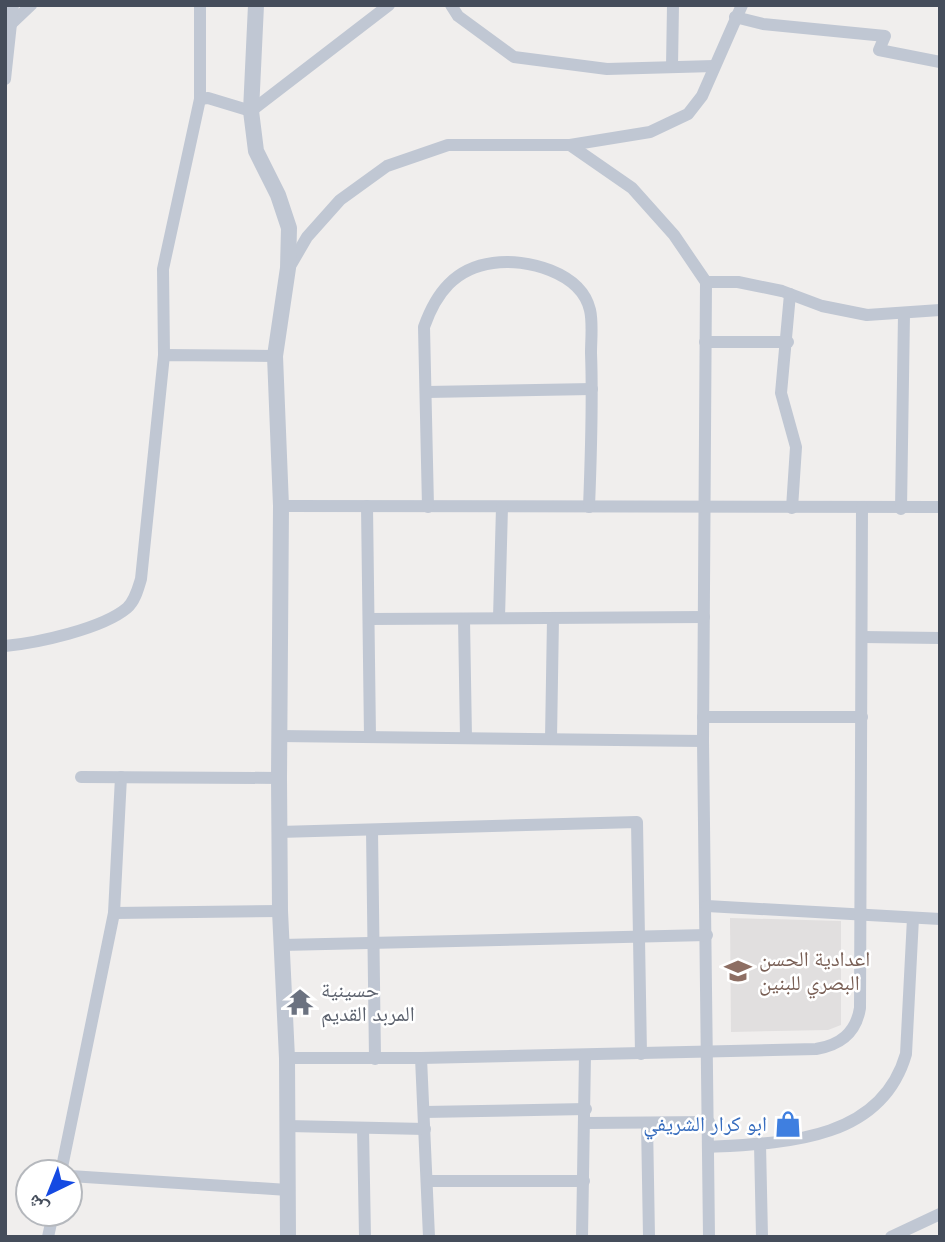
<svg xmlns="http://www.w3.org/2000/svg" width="945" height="1242" font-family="'Fira Sans','Noto Naskh Arabic',sans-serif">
<rect width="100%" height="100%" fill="#f0eeed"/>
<path fill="#e1dfdf" d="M730,918l111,3v104l-13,5 -97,2z"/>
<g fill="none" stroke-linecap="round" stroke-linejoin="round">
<g stroke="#c0c7d3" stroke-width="12">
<path d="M451,5l7,11 56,41 93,12 107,-3"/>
<path d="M735,17l28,7 122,12 -6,14 61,12"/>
<path d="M11,24l20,-19"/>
<path d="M672,67l1,-62"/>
<path d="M5,79l8,-74"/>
<path d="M200,99v-94"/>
<path d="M570,145l62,43 42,47 32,47 -3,459 6,496"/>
<path d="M289,268l18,-31 33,-37 47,-34 61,-21h122l80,-13 38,-18 14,-18 40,-91"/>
<path d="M706,282h32l44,9 40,15 45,9 73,-5"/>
<path d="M790,294l-9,99 15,54 -4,61"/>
<path d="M705,342h83"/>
<path d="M164,355l-1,-86 37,-170 8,-1 43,13 138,-106"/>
<path d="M427,392l165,-3"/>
<path d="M281,506l659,1"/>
<path d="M367,506l3,231"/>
<path d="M428,507l-4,-180c12,-34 31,-59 69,-64 33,-5 88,9 97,47 3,13 1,30 1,43 2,51 0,103 -2,154"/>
<path d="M901,509l3,-195"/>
<path d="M499,618l3,-111"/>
<path d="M369,619l335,-2"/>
<path d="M464,619l2,119"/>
<path d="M863,637l77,1"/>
<path d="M5,646c32,-3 97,-17 122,-38 8,-7 11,-19 14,-29l23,-224 111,1"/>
<path d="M703,717h159"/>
<path d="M279,736l424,5"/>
<path d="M551,739l2,-121"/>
<path d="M81,777l198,1"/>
<path d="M372,830l3,229"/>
<path d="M279,832l358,-10 4,232"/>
<path d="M707,906l233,13"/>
<path d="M114,913l166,-2"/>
<path d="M282,945l425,-10"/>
<path d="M287,1058h134l395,-9c24,-4 40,-16 44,-41l2,-501"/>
<path d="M421,1058l8,179"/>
<path d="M424,1112l162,-3"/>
<path d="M586,1123l123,-1"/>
<path d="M647,1123l2,114"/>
<path d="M288,1126l137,3"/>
<path d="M363,1128l2,109"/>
<path d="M760,1144l2,93"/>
<path d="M708,1147c77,-4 173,-6 198,-93l7,-136"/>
<path d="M61,1172l53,-259 7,-136"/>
<path d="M70,1176l218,14"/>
<path d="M428,1181h156"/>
<path d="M48,1237l5,-23"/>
<path d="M582,1237l3,-182"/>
<path d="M891,1237l49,-23"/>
</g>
<path stroke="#c0c7d3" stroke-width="16" d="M256,5l-5,106 5,40 22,44 11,33 -1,40 -13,88 6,150 -2,272 1,133 7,147 1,179"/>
</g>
<defs>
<symbol id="school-bare" viewBox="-9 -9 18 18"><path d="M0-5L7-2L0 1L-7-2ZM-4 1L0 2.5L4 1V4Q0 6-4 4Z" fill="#8d6e63" stroke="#fff" stroke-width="2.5" paint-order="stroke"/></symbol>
<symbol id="temple-bare" viewBox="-9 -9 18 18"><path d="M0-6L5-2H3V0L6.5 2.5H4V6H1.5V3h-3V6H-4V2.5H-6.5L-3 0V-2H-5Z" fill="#6b7280" stroke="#fff" stroke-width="2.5" paint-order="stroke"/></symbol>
<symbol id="shop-bare" viewBox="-9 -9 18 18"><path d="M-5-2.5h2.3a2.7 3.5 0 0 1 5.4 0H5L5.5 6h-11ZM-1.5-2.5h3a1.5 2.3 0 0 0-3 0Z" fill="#3f7fe0" stroke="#fff" stroke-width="2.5" paint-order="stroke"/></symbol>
</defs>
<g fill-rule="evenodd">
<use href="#school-bare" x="719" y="952" width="38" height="38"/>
<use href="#temple-bare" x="281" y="983" width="38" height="38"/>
<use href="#shop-bare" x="769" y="1105" width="38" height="38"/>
</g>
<g text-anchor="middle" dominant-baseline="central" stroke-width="5" stroke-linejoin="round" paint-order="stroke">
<g font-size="21" fill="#785e54" stroke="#fff" text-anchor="start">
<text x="759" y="959">اعدادية الحسن<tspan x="759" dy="24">البصري للبنين</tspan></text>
</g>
<g font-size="21" fill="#5b616d" stroke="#fff" text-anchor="start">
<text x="321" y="990">حسينية<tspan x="321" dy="24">المربد القديم</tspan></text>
</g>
<g font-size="21" fill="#366cbe" stroke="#fff" text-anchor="end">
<text x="767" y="1124">ابو كرار الشريفي</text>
</g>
</g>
<rect width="945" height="1242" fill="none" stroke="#454d5b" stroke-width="14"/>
<g transform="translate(49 1193) rotate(223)"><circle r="33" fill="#ffffff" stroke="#b5b8bd" stroke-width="2"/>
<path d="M0-5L12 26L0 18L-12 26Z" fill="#154ae2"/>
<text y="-10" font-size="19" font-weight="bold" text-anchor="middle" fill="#454d5b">ش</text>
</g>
</svg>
